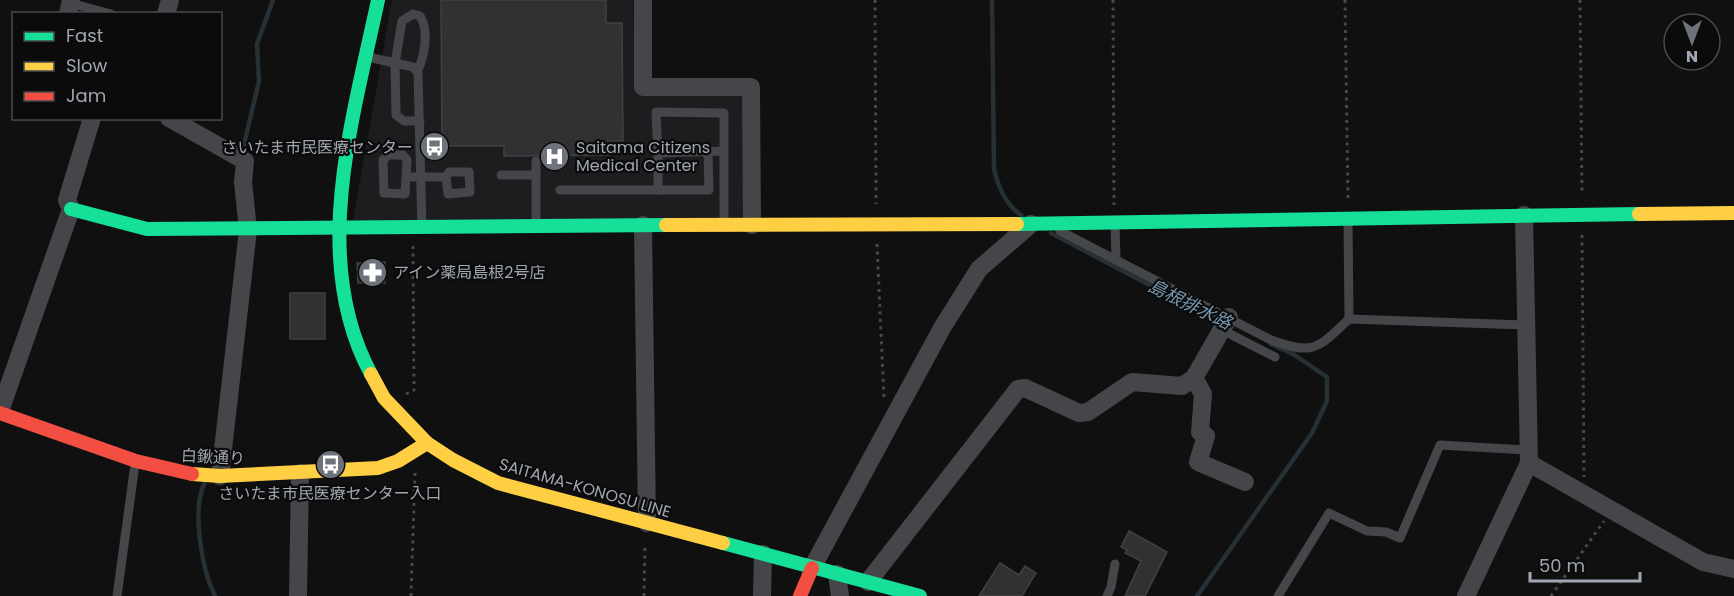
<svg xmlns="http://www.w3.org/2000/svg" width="1734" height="596" font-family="Poppins,'Noto Sans JP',sans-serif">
<rect width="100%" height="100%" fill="#101011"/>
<path fill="#1d1d1f" d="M392,0h241l3,93 109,-1 -1,126 -391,3z"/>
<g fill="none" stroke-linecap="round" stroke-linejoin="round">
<g stroke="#273035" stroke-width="4.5">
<path d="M992,0l2,169c4,17 12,36 27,46"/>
<path d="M242,153l17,-72 -2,-37 16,-44"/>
<path d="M1051,233l106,56 58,27"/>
<path d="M205,482c-14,27 -3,88 10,114"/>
<path d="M1197,596l115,-163 15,-32v-24l-34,-23 -22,-10"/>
</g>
</g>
<g fill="#303133" stroke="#3f4144" stroke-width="1.5">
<path d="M441,0h165v23h16l1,118h-15v14l-104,1v-10h-62z"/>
<path d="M385,262v21h-27l-1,-20z"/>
<rect x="290" y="293" width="35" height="46"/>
<path d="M1129,531l38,21 -22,44h-20l16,-35 -16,-8 2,-3 -6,-3z"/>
<path d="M1000,563l19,12 6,-9 11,7 -14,23h-43z"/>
</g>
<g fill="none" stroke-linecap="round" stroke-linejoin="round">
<g stroke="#46484b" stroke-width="3" stroke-dasharray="3 4.5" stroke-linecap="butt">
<path d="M875,0l1,204"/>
<path d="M1113,0l1,205"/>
<path d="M1345,0l3,200"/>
<path d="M1580,0l2,195"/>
<path d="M1582,235l2,242"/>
<path d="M877,244l7,155"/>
<path d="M406,394l8,-4 -1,-144"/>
<path d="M411,596l4,-123"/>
<path d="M644,596l1,-52"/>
<path d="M1551,596l53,-75"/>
</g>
<g stroke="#454649" stroke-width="9">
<path d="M70,3l41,11"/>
<path d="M368,57l45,10 5,6 4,154"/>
<path d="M417,71c8,-13 12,-42 3,-55l-7,-2 -11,7 -7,42 1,52 8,6h16"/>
<path d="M658,153v37"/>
<path d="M388,155h15l4,5 -2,34 -21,-1 -1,-33z"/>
<path d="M501,175h35"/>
<path d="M407,177h39l3,-5h20l1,20 -22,2 -2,-17"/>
<path d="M560,190h149l-1,-38"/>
<path d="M1348,220l1,99"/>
<path d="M724,222v-109l-68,-1 2,41 66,-2"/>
<path d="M536,223v-62"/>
<path d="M1115,223l1,37"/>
<path d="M1060,231l211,109c43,16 47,8 78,-21l176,6"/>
<path d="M1222,330l53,27"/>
<path d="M117,596l18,-132"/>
<path d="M1107,596l4,-9 4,-23"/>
<path d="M1278,596l51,-83 38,18 19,1 14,6 40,-93 88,5"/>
</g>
<g stroke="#454649" stroke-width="18">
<path d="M643,0v87h108l1,138"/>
<path d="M68,14l3,-14"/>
<path d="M166,14l4,-14"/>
<path d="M169,118l76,43 -2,21 5,48 -28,246"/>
<path d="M643,225l4,298"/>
<path d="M1194,378l9,16 -3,38 6,4 -8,26 47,20"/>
<path d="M0,411l71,-202 -4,-9 25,-82"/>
<path d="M1529,463l174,99 31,7"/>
<path d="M812,568l130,-240 37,-59 52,-45"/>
<path d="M837,574l3,22"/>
<path d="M868,582l150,-193 7,-1 54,25 9,-1 44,-30 50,4 12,-8 35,-61"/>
<path d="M298,596l2,-123"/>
<path d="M762,596l1,-42"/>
<path d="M1466,596l63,-133 -5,-248"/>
</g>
<g stroke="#16e098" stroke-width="14">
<path d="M71,209l76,20 519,-4"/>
<path d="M1017,224l622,-10"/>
<path d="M371,374c-62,-114 -18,-255 7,-374"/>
<path d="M723,543l197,53"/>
</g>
<g stroke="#ffcf43" stroke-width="14">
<path d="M1639,214l95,-1"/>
<path d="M666,225l351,-1"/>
<path d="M371,374l13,24 43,45 26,17 45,23 225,60"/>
<path d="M192,474l28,2 158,-8 20,-7 29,-18"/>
</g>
<g stroke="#f24e42" stroke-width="14">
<path d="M0,413l136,48 56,13"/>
<path d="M800,596l12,-28"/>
</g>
</g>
<defs>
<symbol id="bus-disc" viewBox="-11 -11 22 22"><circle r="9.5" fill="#6e727a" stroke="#0b0b0c"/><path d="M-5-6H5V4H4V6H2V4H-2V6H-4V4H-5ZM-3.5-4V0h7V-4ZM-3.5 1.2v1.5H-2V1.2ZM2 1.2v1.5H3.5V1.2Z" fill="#fff"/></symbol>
<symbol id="hospital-disc" viewBox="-11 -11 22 22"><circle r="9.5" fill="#6e727a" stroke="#0b0b0c"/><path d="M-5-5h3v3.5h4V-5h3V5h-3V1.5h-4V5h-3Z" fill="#fff"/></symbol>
<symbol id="pharmacy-disc" viewBox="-11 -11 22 22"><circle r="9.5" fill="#6e727a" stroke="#0b0b0c"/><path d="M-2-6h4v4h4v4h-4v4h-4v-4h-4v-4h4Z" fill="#fff"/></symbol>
</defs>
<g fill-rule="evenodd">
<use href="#bus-disc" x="418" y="130" width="33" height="33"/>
<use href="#hospital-disc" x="538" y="140" width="33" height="33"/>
<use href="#pharmacy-disc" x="356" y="256" width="33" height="33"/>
<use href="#bus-disc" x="314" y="448" width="33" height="33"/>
</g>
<g text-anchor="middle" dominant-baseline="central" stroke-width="4.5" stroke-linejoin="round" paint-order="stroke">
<g font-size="16" fill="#a1a7b2" stroke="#0b0b0c" text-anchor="start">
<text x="413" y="147" text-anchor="end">さいたま市民医療センター</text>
<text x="576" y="147">Saitama Citizens<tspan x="576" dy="18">Medical Center</tspan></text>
<text x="393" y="272">アイン薬局島根2号店</text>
<text x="330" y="493" text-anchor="middle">さいたま市民医療センター入口</text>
</g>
<g font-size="16" fill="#a1a7b2" stroke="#0b0b0c">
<text transform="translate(213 457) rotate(3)">白鍬通り</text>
<text transform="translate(585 488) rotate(16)">SAITAMA-KONOSU LINE</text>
</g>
<g font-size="18" font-style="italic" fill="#7796ae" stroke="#0b0b0c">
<text transform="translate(1190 304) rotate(26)">島根排水路</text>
</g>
</g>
<rect x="12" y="12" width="210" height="108" fill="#0b0b0c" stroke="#47494e" stroke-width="1.5"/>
<rect x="24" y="32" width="30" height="9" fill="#16e098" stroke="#47494e" stroke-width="1.5"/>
<text x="66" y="42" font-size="18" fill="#a1a7b2">Fast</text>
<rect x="24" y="62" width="30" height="9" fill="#ffcf43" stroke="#47494e" stroke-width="1.5"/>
<text x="66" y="72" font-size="18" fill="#a1a7b2">Slow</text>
<rect x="24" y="92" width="30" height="9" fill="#f24e42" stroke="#47494e" stroke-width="1.5"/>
<text x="66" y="102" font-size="18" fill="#a1a7b2">Jam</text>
<g transform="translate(1692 42) rotate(180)"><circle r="28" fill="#0b0b0c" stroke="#47494e" stroke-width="1.5"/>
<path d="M0-4.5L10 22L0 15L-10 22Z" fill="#6e727a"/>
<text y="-9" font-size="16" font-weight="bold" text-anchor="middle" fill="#a1a7b2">N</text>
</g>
<path d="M1530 572v9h110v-9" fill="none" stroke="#a1a7b2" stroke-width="3"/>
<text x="1539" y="572" font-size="18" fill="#a1a7b2" stroke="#0b0b0c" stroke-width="4.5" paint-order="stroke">50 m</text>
</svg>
